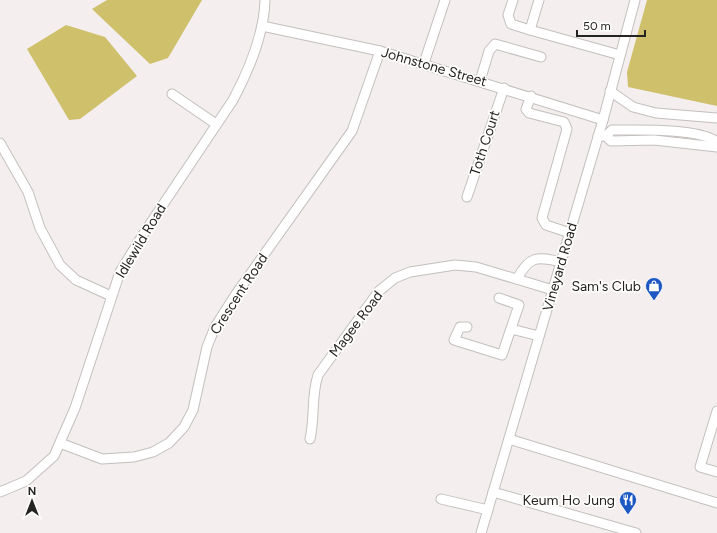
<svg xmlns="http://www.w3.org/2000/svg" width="717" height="533" font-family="Figtree,sans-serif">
<rect width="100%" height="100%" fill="#f4efee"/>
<g fill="#cfc06c">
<path d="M107,0h95l-34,58 -18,6 -58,-55z"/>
<path d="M647,0h70v106l-89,-19 -1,-15z"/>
<path d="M66,25l39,12 32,39 -57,43 -11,1 -42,-71z"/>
</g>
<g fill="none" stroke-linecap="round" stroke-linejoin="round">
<defs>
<g id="minor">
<path d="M513,0l-5,15 3,9 19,6 9,-30"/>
<path d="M262,26l118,25 223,69"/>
<path d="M530,30l90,25"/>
<path d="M424,63l21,-63"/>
<path d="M480,81l9,-30 6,-7 46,13"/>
<path d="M610,91l23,16 23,6 61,5"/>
<path d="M172,94l44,30"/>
<path d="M531,96l-5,13 3,4 35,9 3,7 -25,89 4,7 24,8"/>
<path d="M598,136h8l6,-6h5c22,0 83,-2 100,12"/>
<path d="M606,136l5,5 43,-1 63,7"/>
<path d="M0,143l28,49 12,36 20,37 16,15 35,16"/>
<path d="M467,197l37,-109"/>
<path d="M517,279c12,-23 20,-23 44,-17"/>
<path d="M467,327h-7l-6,13 48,15 17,-50 -20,-7"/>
<path d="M511,329l28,7"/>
<path d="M717,411l-17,56 17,5"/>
<path d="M310,439c5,-21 1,-43 8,-64l61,-84 16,-13 15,-6 45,-7 21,2 77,23"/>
<path d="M509,439l208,64"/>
<path d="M60,443l42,16 32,-2 19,-5 16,-9 15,-16 9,-17 14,-63 8,-20 21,-33 116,-163 28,-80"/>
<path d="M0,492l26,-11 28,-25 21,-48 45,-136 24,-39 89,-133c16,-30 31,-65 32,-100"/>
<path d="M493,492l143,41"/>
<path d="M441,499l47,11"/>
<path d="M481,533l122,-413 32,-120"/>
</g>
</defs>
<use href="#minor" stroke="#c3bfbd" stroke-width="11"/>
<use href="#minor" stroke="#fff" stroke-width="9"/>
</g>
<defs>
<symbol id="shop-pin" viewBox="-11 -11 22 30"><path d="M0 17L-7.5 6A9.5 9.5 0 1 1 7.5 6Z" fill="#1c57c3" stroke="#fffefd"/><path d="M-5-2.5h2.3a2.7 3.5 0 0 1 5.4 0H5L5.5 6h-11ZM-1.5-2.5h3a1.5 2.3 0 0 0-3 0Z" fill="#fff"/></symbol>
<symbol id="restaurant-pin" viewBox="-11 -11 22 30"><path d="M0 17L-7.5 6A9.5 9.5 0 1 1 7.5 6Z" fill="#1c57c3" stroke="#fffefd"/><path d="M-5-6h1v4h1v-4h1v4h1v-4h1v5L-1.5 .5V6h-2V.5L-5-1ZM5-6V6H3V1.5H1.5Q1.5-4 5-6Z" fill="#fff"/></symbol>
</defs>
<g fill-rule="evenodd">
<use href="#shop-pin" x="644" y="276" width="20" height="27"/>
<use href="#restaurant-pin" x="618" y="490" width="20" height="27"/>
</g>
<g text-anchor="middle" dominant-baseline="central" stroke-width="3.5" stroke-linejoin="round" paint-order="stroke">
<g font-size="14" fill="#252423" stroke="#fffefd">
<text transform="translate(434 67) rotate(16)">Johnstone Street</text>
<text transform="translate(485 143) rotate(-72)">Toth Court</text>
<text transform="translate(141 241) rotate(-59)">Idlewild Road</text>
<text transform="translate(560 267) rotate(-74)">Vineyard Road</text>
<text transform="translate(239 294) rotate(-57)">Crescent Road</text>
<text transform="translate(356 324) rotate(-53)">Magee Road</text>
</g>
<g font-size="14" fill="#252423" stroke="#fffefd" text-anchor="end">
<text x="641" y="286">Sam's Club</text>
<text x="615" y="500">Keum Ho Jung</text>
</g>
</g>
<g transform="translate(32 501)" stroke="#fffefd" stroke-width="3" paint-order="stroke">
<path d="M0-3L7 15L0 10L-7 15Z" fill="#252423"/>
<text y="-6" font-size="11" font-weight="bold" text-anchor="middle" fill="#252423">N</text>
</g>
<path d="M577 30v6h68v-6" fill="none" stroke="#252423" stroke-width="2"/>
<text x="583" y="30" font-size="12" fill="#252423" stroke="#fffefd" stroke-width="3" paint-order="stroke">50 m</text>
</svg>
